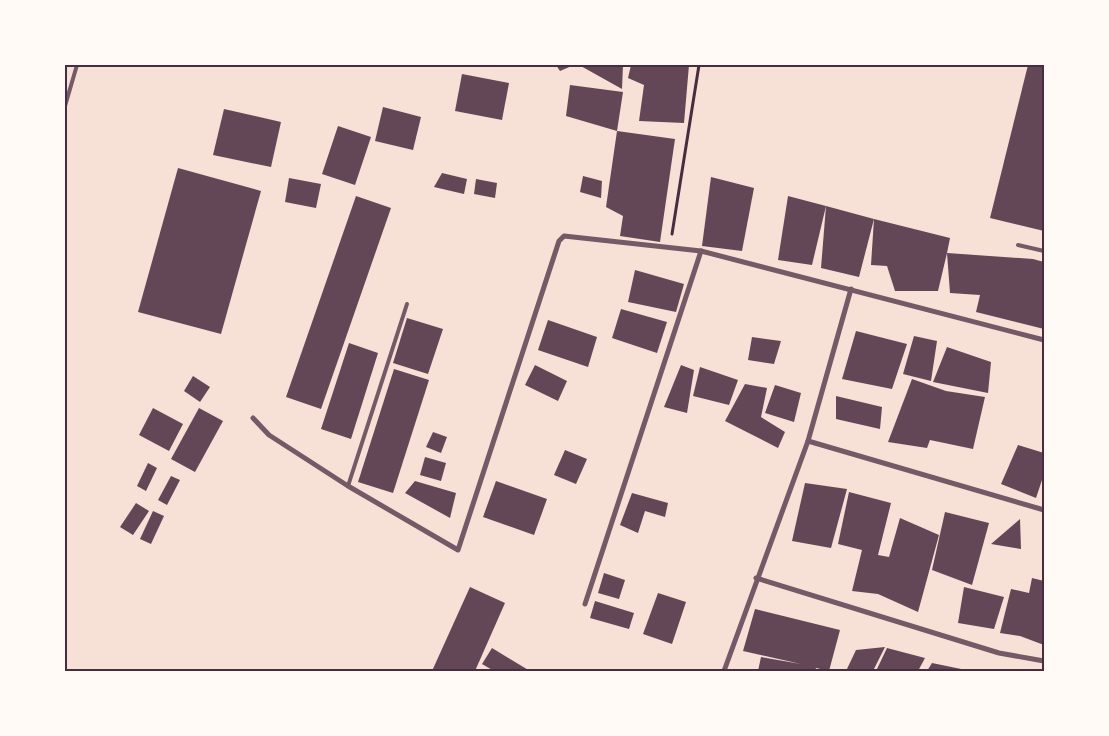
<svg xmlns="http://www.w3.org/2000/svg" width="1109" height="736" font-family="'Golos Text',sans-serif">
<rect width="100%" height="100%" fill="#f7e1d7"/>
<g fill="#644757">
<path d="M556,65h18l-14,6z"/>
<path d="M579,65h44l-1,24z"/>
<path d="M631,65h58l-5,58 -45,-2 5,-36 -16,-7z"/>
<path d="M1028,65h16v166l-54,-13z"/>
<path d="M462,74l47,9 -7,37 -47,-9z"/>
<path d="M570,85l53,7 -6,39 -51,-15z"/>
<path d="M383,107l38,10 -8,33 -38,-9z"/>
<path d="M224,109l57,13 -10,45 -58,-12z"/>
<path d="M338,126l33,11 -16,48 -33,-11z"/>
<path d="M617,131l58,8 -15,103 -40,-6 3,-20 -17,-9z"/>
<path d="M178,168l83,23 -40,143 -83,-22z"/>
<path d="M442,173l25,6 -3,15 -30,-7z"/>
<path d="M583,176l19,5 -1,17 -21,-6z"/>
<path d="M711,177l43,11 -12,63 -40,-5z"/>
<path d="M289,178l32,6 -5,24 -31,-6z"/>
<path d="M476,179l21,4 -2,15 -21,-4z"/>
<path d="M356,196l35,12 -70,201 -35,-12z"/>
<path d="M788,196l38,10 48,13 -15,58 -38,-9 5,-62 -14,59 -34,-5z"/>
<path d="M874,219l76,19 -3,15 86,6 11,3v67l-68,-17 4,-17 -30,-2 -3,-40 -9,38h-43l-8,-25 -16,-1z"/>
<path d="M635,270l49,14 -8,28 -48,-10z"/>
<path d="M621,309l46,13 -10,31 -45,-15z"/>
<path d="M407,318l36,11 -15,45 -35,-11z"/>
<path d="M548,320l49,17 -9,30 -50,-17z"/>
<path d="M856,331l51,13 -15,45 -50,-10z"/>
<path d="M914,336l23,5 -6,40 -28,-7z"/>
<path d="M752,337l29,4 -7,23 -26,-4z"/>
<path d="M349,343l29,10 -27,86 -30,-10z"/>
<path d="M947,347l44,15 -3,31 -55,-11z"/>
<path d="M535,365l32,16 -9,20 -33,-16z"/>
<path d="M681,365l13,5 -7,43 -23,-6z"/>
<path d="M700,367l38,13 -9,25 -36,-9z"/>
<path d="M394,369l35,11 -36,113 -35,-11z"/>
<path d="M193,376l17,11 -10,15 -16,-11z"/>
<path d="M912,379l34,12 39,6 -12,52 -43,-9 -3,8 -39,-6z"/>
<path d="M1042,380l2,1v25h-2z"/>
<path d="M745,384l22,4 -6,29 24,15 -7,16 -53,-27z"/>
<path d="M775,385l26,8 -7,29 -29,-9z"/>
<path d="M836,396l46,11 -2,22 -44,-10z"/>
<path d="M153,408l30,16 -14,27 -30,-16z"/>
<path d="M199,408l24,13 -28,51 -24,-13z"/>
<path d="M433,432l14,5 -6,16 -15,-6z"/>
<path d="M1018,445l26,8v21l-8,24 -35,-14z"/>
<path d="M565,450l22,9 -11,25 -22,-9z"/>
<path d="M425,457l21,6 -5,18 -21,-6z"/>
<path d="M148,463l9,5 -11,23 -9,-5z"/>
<path d="M171,476l9,4 -13,25 -9,-5z"/>
<path d="M415,481l41,12 -6,25 -45,-25z"/>
<path d="M496,481l51,18 -13,36 -51,-18z"/>
<path d="M805,483l42,6 -16,59 -39,-7z"/>
<path d="M849,492l42,11 -13,52 11,2 11,-39 39,17 -21,77 -40,-18 -26,-3 10,-41 -24,-6z"/>
<path d="M632,493l36,10 -3,14 -20,-6 -7,22 -18,-8z"/>
<path d="M136,503l13,8 -16,24 -13,-8z"/>
<path d="M153,511l11,5 -13,28 -11,-5z"/>
<path d="M945,512l44,11 -17,62 -40,-15z"/>
<path d="M1020,519l1,30 -30,-5z"/>
<path d="M604,573l21,7 -6,19 -21,-6z"/>
<path d="M1032,578l12,3v64l-24,-9 -20,-3 11,-44 18,4z"/>
<path d="M470,587l35,16 -30,68h-43z"/>
<path d="M964,587l40,10 -10,32 -36,-6z"/>
<path d="M658,593l28,9 -14,42 -29,-10z"/>
<path d="M595,601l39,12 -5,16 -39,-11z"/>
<path d="M755,609l85,21 -11,41 -13,-3 -1,3h-57l3,-14 40,7 -58,-13z"/>
<path d="M885,647l-12,24h-27l10,-21z"/>
<path d="M492,648l38,23h-36l-12,-7z"/>
<path d="M887,648l38,10 -7,13h-42z"/>
<path d="M932,663l34,7v1h-39z"/>
</g>
<g fill="none" stroke-linecap="round" stroke-linejoin="round">
<path stroke="#4a2c40" stroke-width="3" d="M672,234l27,-169"/>
<g stroke="#755966" stroke-width="4">
<path d="M65,106l12,-41"/>
<path d="M1018,245l26,6"/>
<path d="M348,486l59,-182"/>
</g>
<g stroke="#755966" stroke-width="5">
<path d="M253,418l16,17 79,51 110,64 101,-309 5,-5 137,15 343,89"/>
<path d="M808,441l236,69"/>
<path d="M756,578l243,75 45,8"/>
<path d="M585,604l116,-353"/>
<path d="M724,671l84,-230 43,-152"/>
</g>
</g>
<rect width="1109" height="736" fill="none" stroke="#fffaf5" stroke-width="132"/>
<rect x="66" y="66" width="977" height="604" fill="none" stroke="#4a2c40" stroke-width="2"/>
</svg>
